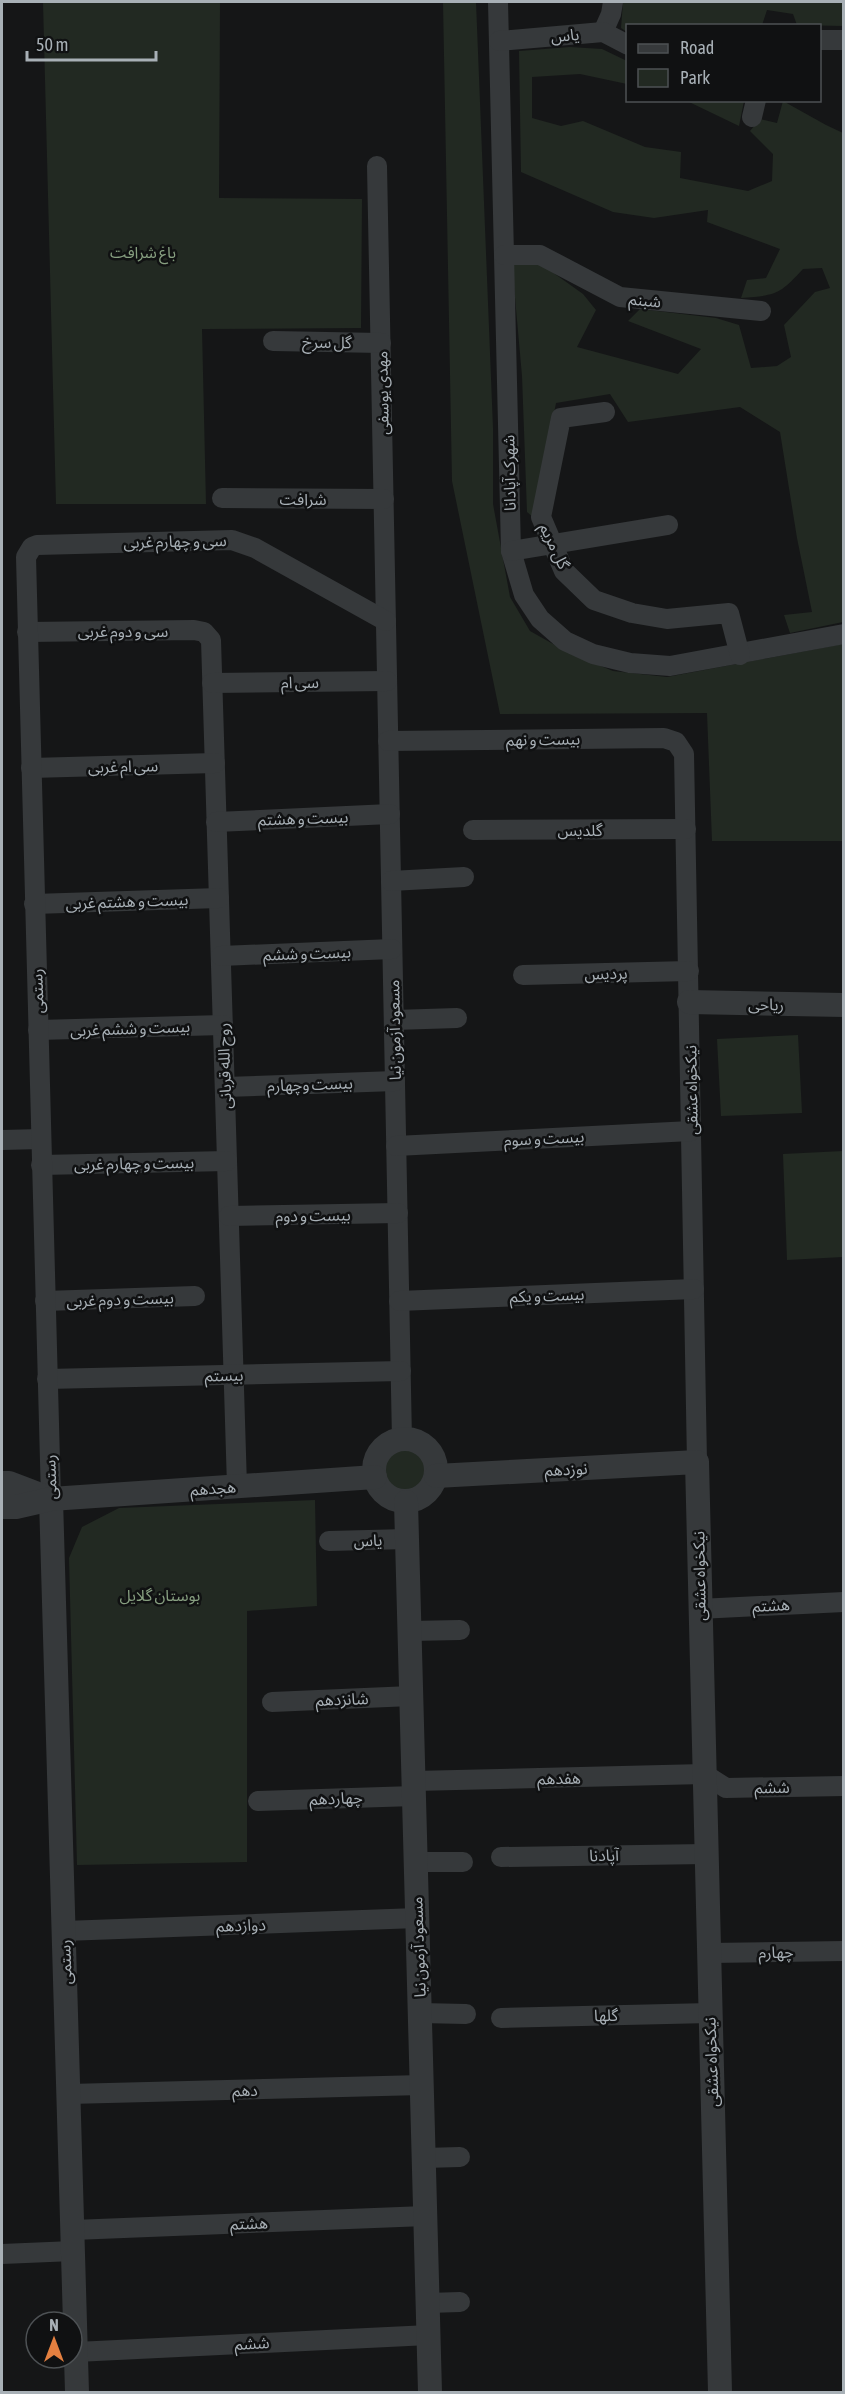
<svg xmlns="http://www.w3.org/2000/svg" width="845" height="2394" font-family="'Asap Condensed','Noto Sans Arabic',sans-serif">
<rect width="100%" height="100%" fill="#151617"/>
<g fill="#222922">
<path d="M43,2h177l-1,196 143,1 -1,129 -159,1 4,175h-150z"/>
<path d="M443,2h33l17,426v76l17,93 20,34 39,22 44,18 54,6 176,-33v197h-131l-5,-128 -207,1 -48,-233z"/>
<path d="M623,2h220v24l-46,-1 -4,-11 -26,-4 -5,15 -134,1 -1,6 -6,-4z"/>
<path d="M570,47l32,2 25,12v23l-47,-10 -48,3v41l29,8 22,-5 62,26 36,5 -1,26 68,13 24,-10 1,-27 -23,-23 10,-12 17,4 6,-22 43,24 17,8v489l-53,11 -6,-18 28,-3 -15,-74 -17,-106 -40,-25 -112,15 -18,-28 -54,9 -22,115 -7,-6 -5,-136 -10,-112h29l42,30 13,16 -19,37 101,27 23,-25 -73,-28 12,-12 76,9 23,7 12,43 26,-2 14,-9 -7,-32 31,-33 15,-4 -8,-20 -19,1c-24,26 -26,26 -62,29l6,-18 19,-2 14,-29 -73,-27 1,-12 -54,8 -41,-6 -92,-40 -2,-121z"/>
<path d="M687,101h57l-5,25z"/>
<path d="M798,1035l4,78 -81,3 -4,-77z"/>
<path d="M843,1151v106l-56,3 -4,-106z"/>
<circle cx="406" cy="1470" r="22"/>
<path d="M315,1500l2,106 -70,5v251l-170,3 -8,-307 13,-31 37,-19z"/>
</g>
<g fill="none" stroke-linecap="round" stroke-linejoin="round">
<g stroke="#36393b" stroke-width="20">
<path d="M498,2l13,549 13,44 16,24 25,22 28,13 37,9 40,3 174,-32"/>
<path d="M603,32l8,-18 2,-12"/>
<path d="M820,40h24"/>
<path d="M499,41l104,-9 25,13"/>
<path d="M752,117l4,-17"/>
<path d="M377,166l25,1274"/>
<path d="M504,255h36l80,42 141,14"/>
<path d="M273,341l108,2"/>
<path d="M605,412l-44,6 -20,99 23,54 30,29 38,13 35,6 62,-6 11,42"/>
<path d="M222,498l162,1"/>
<path d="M511,551l157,-26"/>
<path d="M27,632l167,-2 10,2 7,8 26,846"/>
<path d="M212,683l175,-2"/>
<path d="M388,741l276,-3 12,4 8,12 13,708"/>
<path d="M31,768l184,-5"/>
<path d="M216,822l174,-8"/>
<path d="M473,830l213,-1"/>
<path d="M391,881l73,-4"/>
<path d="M34,904l185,-6"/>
<path d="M221,956l171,-7"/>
<path d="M523,975l166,-4"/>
<path d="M394,1020l63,-2"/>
<path d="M38,1030l185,-5"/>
<path d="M225,1087l170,-6"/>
<path d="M2,1140l39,-1"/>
<path d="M396,1146l295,-15"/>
<path d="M41,1165l186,-4"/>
<path d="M229,1216l169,-3"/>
<path d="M45,1301l150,-5"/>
<path d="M399,1301l295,-12"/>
<path d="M47,1379l354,-8"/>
<path d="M51,1499l-25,-942 6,-10 5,-2 195,-5 23,8 131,73"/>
<path d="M329,1541l78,-2"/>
<path d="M699,1609l145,-7"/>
<path d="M410,1631l50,-1"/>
<path d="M272,1702l139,-6"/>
<path d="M414,1781l290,-7 22,14 118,-2"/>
<path d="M258,1801l156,-5"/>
<path d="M501,1857l205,-3"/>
<path d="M416,1862h47"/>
<path d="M64,1931l353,-13"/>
<path d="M709,1953l135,-2"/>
<path d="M420,2013l46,1"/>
<path d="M501,2018l209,-5"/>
<path d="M69,2094l353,-9"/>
<path d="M424,2158l36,-1"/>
<path d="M73,2230l352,-14"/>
<path d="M2,2254l71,-3"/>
<path d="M428,2303l32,-1"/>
<path d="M76,2352l353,-17"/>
</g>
<g stroke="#36393b" stroke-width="24">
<path d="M689,1002l155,3"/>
<circle cx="405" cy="1470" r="31"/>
<path d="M436,1476l261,-14 23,930"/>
<path d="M2,1483h7l42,16"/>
<path d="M51,1499l26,893"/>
<path d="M406,1502l24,890"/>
<path d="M2,1507h14l35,-8 324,-22"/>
</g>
</g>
<g text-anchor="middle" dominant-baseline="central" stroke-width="5" stroke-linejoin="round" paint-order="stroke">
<g font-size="16" fill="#a8b0b6" stroke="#101112">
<text transform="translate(565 35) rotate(-5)">یاس</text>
<text transform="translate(645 300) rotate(6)">شبنم</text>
<text transform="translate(327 342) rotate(1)">گل سرخ</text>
<text transform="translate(382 393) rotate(-91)">مهدی یوسفی</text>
<text transform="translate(509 473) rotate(-91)">شهرک آپادانا</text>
<text x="303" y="499">شرافت</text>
<text transform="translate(175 541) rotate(-1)">سی و چهارم غربی</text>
<text transform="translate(555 546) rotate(65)">گل مریم</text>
<text x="123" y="631">سی و دوم غربی</text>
<text transform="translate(300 682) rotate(-1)">سی ام</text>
<text transform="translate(543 739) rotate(-1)">بیست و نهم</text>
<text transform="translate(123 766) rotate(-1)">سی ام غربی</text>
<text transform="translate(303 818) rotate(-2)">بیست و هشتم</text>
<text x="580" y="830">گلدیس</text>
<text transform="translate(127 901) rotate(-2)">بیست و هشتم غربی</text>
<text transform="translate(307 953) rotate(-2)">بیست و ششم</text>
<text transform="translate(606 973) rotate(-1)">پردیس</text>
<text transform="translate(37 991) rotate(-92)">رستمی</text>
<text transform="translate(766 1004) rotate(1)">ریاحی</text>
<text transform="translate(130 1028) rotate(-2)">بیست و ششم غربی</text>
<text transform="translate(394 1030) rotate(-91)">مسعود آزمون نیا</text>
<text transform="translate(224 1066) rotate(-92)">روح الله قربانی</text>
<text transform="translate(310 1084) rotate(-2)">بیست وچهارم</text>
<text transform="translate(691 1090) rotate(-91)">نیکخواه عشقی</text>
<text transform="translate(544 1138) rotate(-3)">بیست و سوم</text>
<text transform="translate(134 1163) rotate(-1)">بیست و چهارم غربی</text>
<text transform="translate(313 1215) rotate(-1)">بیست و دوم</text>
<text transform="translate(547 1295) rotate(-2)">بیست و یکم</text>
<text transform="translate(120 1299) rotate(-2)">بیست و دوم غربی</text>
<text transform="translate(224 1375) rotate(-1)">بیستم</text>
<text transform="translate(566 1469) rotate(-3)">نوزدهم</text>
<text transform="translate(50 1477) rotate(-92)">رستمی</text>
<text transform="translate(213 1488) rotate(-4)">هجدهم</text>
<text transform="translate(368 1540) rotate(-1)">یاس</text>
<text transform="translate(699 1576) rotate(-91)">نیکخواه عشقی</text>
<text transform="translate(771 1605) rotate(-3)">هشتم</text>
<text transform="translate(342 1699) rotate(-2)">شانزدهم</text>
<text transform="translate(559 1778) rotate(-1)">هفدهم</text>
<text transform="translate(772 1787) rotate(-1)">ششم</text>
<text transform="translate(336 1798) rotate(-2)">چهاردهم</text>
<text transform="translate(604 1855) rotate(-1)">آپادنا</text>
<text transform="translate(241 1925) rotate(-2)">دوازدهم</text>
<text transform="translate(418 1947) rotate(-92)">مسعود آزمون نیا</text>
<text transform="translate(776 1952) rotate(-1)">چهارم</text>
<text transform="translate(65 1962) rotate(-92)">رستمی</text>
<text transform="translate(606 2015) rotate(-1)">گلها</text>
<text transform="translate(711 2062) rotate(-92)">نیکخواه عشقی</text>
<text transform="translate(245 2090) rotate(-1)">دهم</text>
<text transform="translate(249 2223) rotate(-2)">هشتم</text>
<text transform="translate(252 2343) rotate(-3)">ششم</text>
</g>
<g font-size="16" fill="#879f80" stroke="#101112">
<text x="143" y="252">باغ شرافت</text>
<text x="160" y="1595">بوستان گلایل</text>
</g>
</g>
<rect width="845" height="2394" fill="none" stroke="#a8b0b6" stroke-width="6"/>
<rect x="626" y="24" width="195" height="78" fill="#101112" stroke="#4d5154" stroke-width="1.5"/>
<rect x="638" y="44" width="30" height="9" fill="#36393b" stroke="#4d5154" stroke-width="1.5"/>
<text x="680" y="54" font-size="18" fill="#a8b0b6">Road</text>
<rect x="638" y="69" width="30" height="18" fill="#222922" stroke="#4d5154" stroke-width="1.5"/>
<text x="680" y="84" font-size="18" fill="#a8b0b6">Park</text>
<g transform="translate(54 2340)"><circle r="28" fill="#101112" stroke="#4d5154" stroke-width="1.5"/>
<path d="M0-4.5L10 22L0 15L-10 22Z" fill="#e48040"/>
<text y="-9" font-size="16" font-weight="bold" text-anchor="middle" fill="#a8b0b6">N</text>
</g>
<path d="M27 51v9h129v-9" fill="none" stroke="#a8b0b6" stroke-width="3"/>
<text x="36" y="51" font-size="18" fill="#a8b0b6" stroke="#101112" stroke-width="4.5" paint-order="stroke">50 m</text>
</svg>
